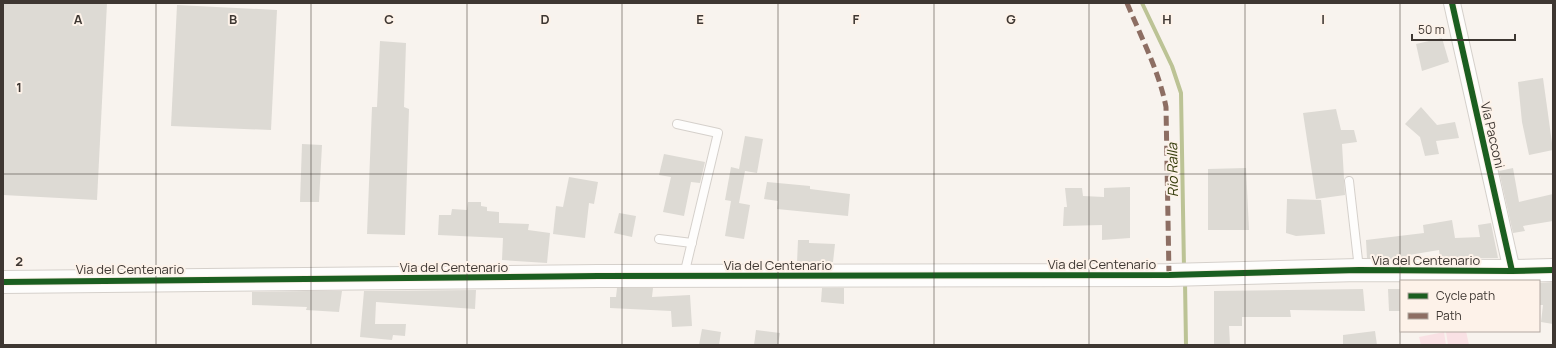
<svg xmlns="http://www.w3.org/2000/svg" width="1556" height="348" font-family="Manrope,sans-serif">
<rect width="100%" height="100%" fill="#f8f3ee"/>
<g fill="#f9e1e4">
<path d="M1453,331h13l3,14h-21l-2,-13z"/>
<path d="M1444,332l2,13h-25l-2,-8z"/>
</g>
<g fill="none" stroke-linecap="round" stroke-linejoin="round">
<g stroke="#bcc395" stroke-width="4">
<path d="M1142,3l30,63 9,27 3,175"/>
<path d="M1185,281l1,64"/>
</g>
</g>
<g fill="#dddad4">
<path d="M3,3h104l-10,197 -94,-5z"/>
<path d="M177,5l100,5 -6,120 -100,-4z"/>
<path d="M1442,38l7,24 -27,9 -6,-27z"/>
<path d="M380,41l26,2 -2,64 5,2 -4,126 -38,-1 5,-127h5z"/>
<path d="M1543,78l10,72 -24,5 -7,-33 -4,-40z"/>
<path d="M1421,107l16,18 18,-3 4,16 -23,3 3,13 -14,2 -5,-19 -15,-13z"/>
<path d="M1336,109l5,21h13l3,12 -15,2 3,51 -29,4 -13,-86z"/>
<path d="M745,136l18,3 -6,34 -12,-2 -6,32 11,2 -6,34 -19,-3 6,-35 -6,-1 6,-33 8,2z"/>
<path d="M302,144l20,1 -3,57h-19z"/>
<path d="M664,154l41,8 -5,21 -9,-1 -7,34 -21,-4 8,-35 -12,-2z"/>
<path d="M1246,168l3,62h-41v-61z"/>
<path d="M1513,168l6,34 34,-8v27l-30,5 2,5 -12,2 -14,-62z"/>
<path d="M569,177l29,5 -4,22 -5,-1 -4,35 -32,-4 3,-28 7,1z"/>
<path d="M767,182l43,4v3l40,5 -2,22 -71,-7 1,-8 -14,-2z"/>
<path d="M1130,187v51l-28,2v-15l-39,1 1,-19h3l-2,-19h17l1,8 21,1v-9z"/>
<path d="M1287,199l34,1 4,34 -29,2 -10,-3z"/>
<path d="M468,202h13v4l6,1v4l12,1v11l30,1 -1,6 22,3 -3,30 -45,-3 1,-22 -65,-3 1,-20h12l1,-6 15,1z"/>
<path d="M619,213l17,3 -4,21 -18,-4z"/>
<path d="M1452,220l3,18 25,-1 -2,-12 13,-2 7,35h-58l-1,-8 -30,5v3h-42l-1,-18 58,-7 -1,-8z"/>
<path d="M798,240h11v3l26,1 -2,18 -36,1z"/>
<path d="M1553,282v42l-12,-2 2,-17h-4v-22z"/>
<path d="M617,288h36l-1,9 38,-2 2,31 -20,1 -1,-16 -61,-3v-11h6z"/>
<path d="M822,288h22v16l-23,-2z"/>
<path d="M1363,289l2,22 -75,-1 1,7h-49v9h-13l1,19h-16v-54z"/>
<path d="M1388,289h13v22h-12z"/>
<path d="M476,290l-1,19 -99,-7 -1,22h31l-1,12 -12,-1 -1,5 -32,-3 4,-46z"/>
<path d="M308,291h34l-3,21 -33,-2 1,-3 -55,-2v-13z"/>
<path d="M702,329l19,3 -2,13h-20z"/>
<path d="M756,330l24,3 -2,12h-24z"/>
<path d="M1375,331l2,14h-34v-10z"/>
</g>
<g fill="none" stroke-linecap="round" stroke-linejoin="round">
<defs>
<g id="lane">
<path d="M677,124l41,9 -34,142"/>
<path d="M1349,181l10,88"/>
<path d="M659,239l33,4"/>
</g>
<path id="street" d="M1452,3l60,268"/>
<path id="secondary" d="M3,282l595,-6 571,-1 190,-5 153,1 41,-1"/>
</defs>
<use href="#lane" stroke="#d5d0cb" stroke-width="10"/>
<use href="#street" stroke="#d5d0cb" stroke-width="18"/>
<use href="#secondary" stroke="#d5d0cb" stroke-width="24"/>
<use href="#lane" stroke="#fefdfc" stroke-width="8"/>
<use href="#street" stroke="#fefdfc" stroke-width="16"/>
<use href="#secondary" stroke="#fefdfc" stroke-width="22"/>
<path stroke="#8d6e63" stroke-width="5" stroke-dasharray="10 5" stroke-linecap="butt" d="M1127,3c14,34 32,68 39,104l3,168"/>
<defs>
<g id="cycleway">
<path d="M1452,3l60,268"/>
<path d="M3,282l595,-6 571,-1 190,-5 153,1 41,-1"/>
</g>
</defs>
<use href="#cycleway" stroke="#fdf2e9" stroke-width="8"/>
<use href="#cycleway" stroke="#1b5e20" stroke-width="6"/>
</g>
<path fill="none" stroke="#3e3732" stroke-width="1" stroke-opacity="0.55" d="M156,3v342M311,3v342M467,3v342M622,3v342M778,3v342M934,3v342M1089,3v342M1245,3v342M1400,3v342M3,174h1550"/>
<g text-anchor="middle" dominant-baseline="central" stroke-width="4" stroke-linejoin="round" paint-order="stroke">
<g font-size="13" fill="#3e3732" stroke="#fdf2e9">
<text transform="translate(1493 135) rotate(77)">Via Pacconi</text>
<text x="1426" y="260">Via del Centenario</text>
<text x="1102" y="264">Via del Centenario</text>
<text x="778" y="265">Via del Centenario</text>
<text x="454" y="267">Via del Centenario</text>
<text x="130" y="269">Via del Centenario</text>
</g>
<g font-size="14" font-style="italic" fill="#353c0b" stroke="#fdf2e9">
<text transform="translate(1172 170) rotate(-91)">Rio Ralla</text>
</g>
</g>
<g font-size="13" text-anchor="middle" font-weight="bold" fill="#3e3732" stroke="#fdf2e9" stroke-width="4" stroke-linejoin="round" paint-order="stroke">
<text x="78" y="24">A</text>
<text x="233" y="24">B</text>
<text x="389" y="24">C</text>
<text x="545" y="24">D</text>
<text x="700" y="24">E</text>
<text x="856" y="24">F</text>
<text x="1011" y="24">G</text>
<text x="1167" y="24">H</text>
<text x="1323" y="24">I</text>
<text x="19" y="92">1</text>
<text x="19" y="266">2</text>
</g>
<rect width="1556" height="348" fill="none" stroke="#3e3732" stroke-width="8"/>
<rect x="1400" y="280" width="140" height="52" fill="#fdf2e9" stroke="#b1a7a0"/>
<rect x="1408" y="293" width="20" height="6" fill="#1b5e20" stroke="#b1a7a0"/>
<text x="1436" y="300" font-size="12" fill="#3e3732">Cycle path</text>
<rect x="1408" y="313" width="20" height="6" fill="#8d6e63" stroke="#b1a7a0"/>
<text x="1436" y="320" font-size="12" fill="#3e3732">Path</text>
<path d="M1412 34v6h103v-6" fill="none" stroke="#3e3732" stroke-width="2"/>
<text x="1418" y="34" font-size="12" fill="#3e3732" stroke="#fdf2e9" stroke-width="3" paint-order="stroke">50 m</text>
</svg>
